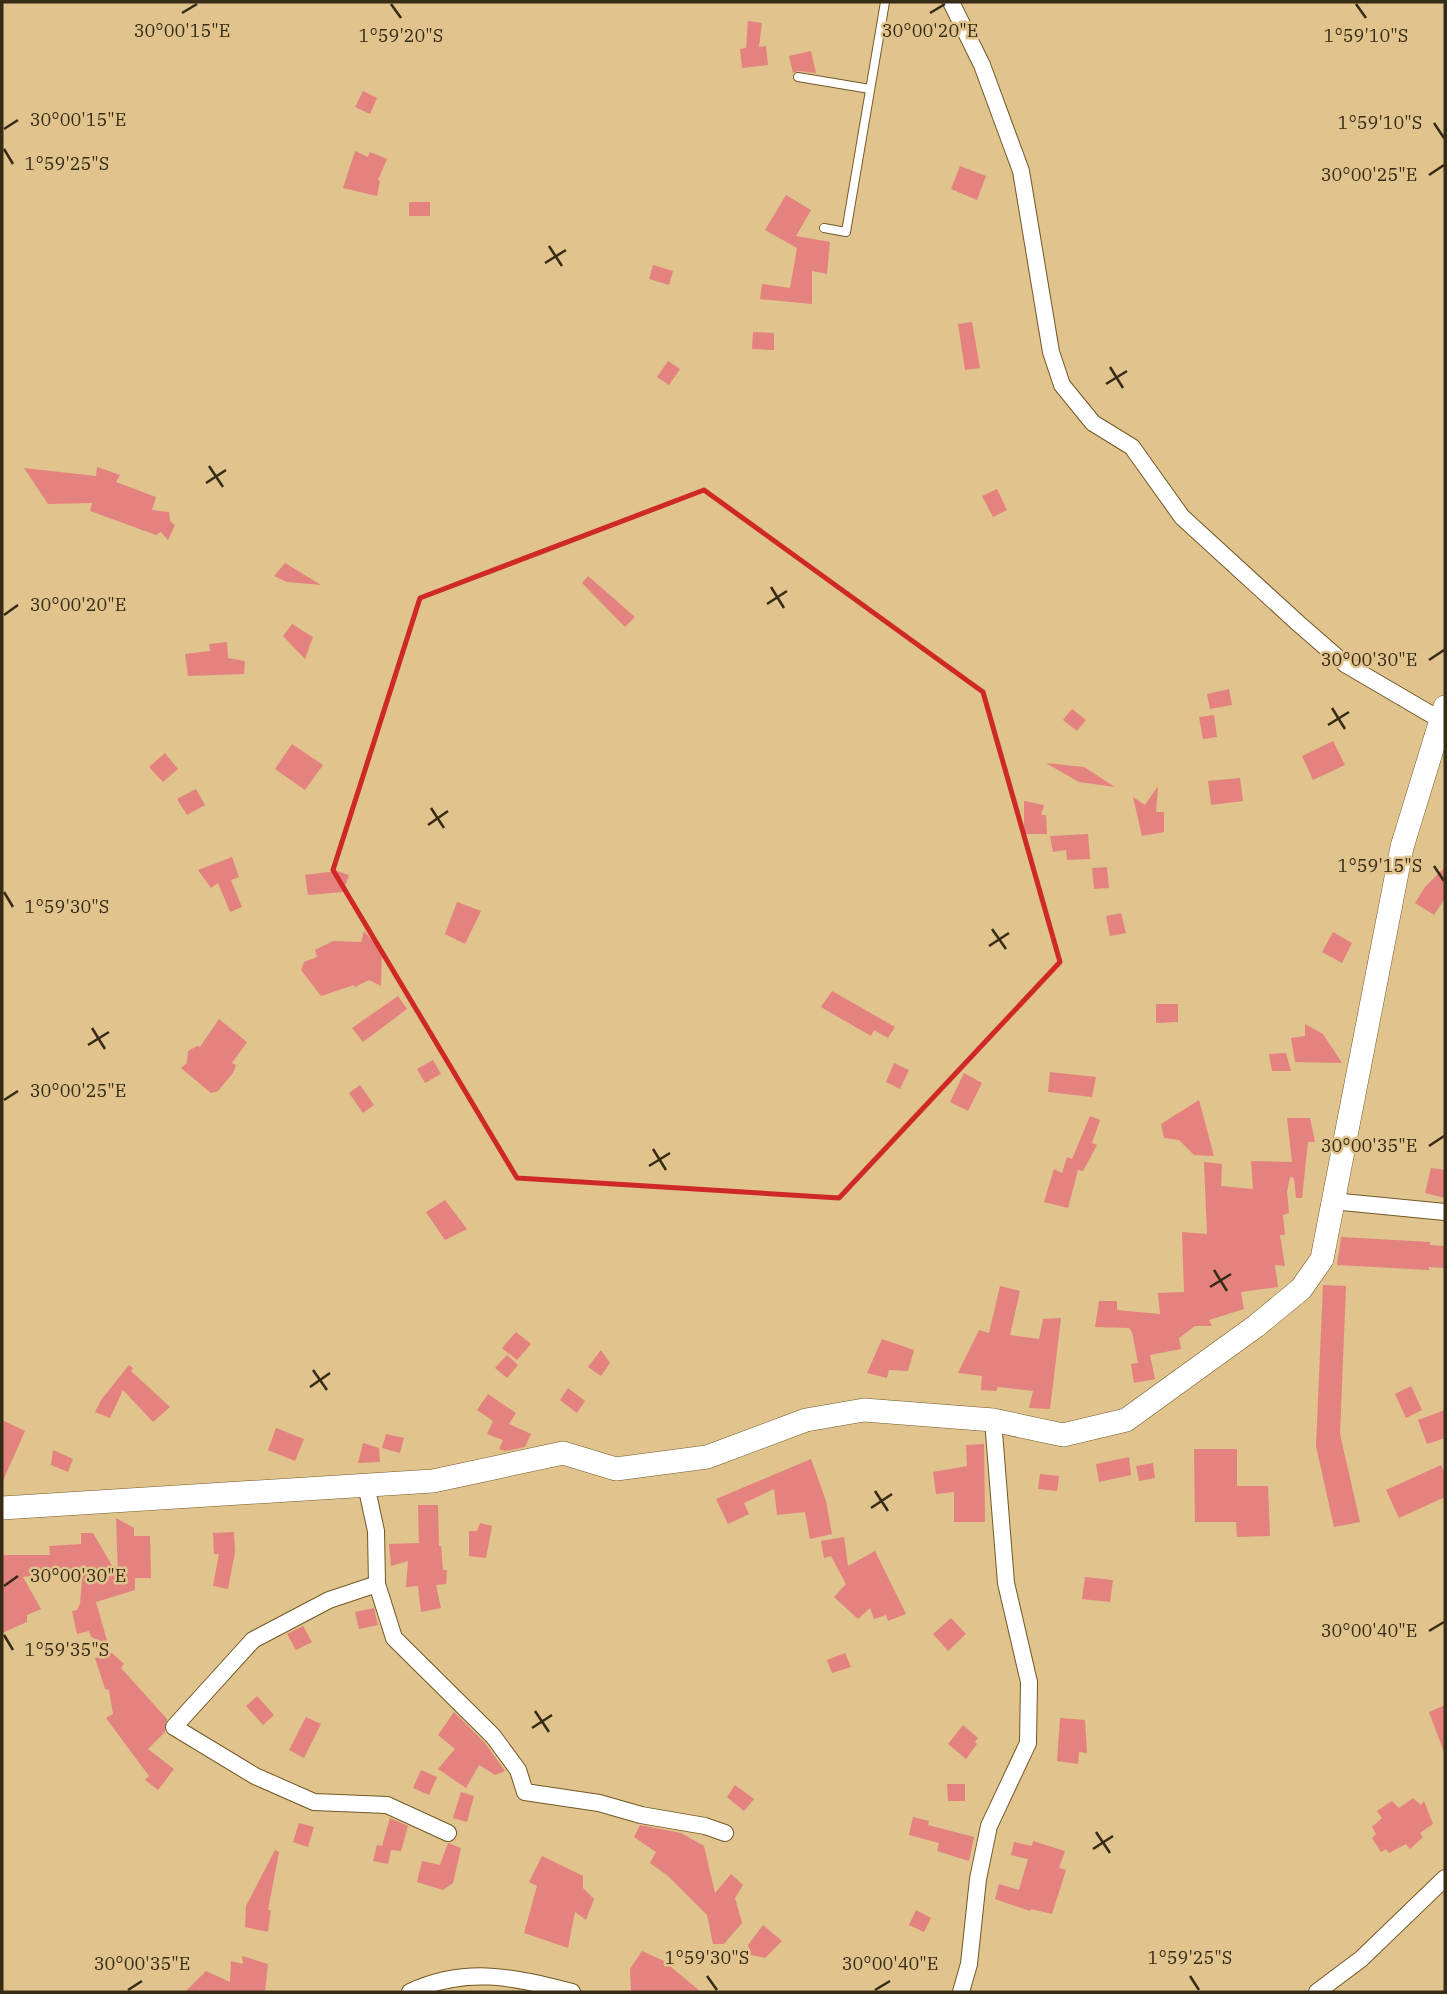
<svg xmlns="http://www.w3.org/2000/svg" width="1447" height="1994" font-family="'IBM Plex Serif',serif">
<rect width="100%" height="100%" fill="#e0c38d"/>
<g fill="#e4827f">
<path d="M748,21l14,2 -3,24 7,-1 2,19 -26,3 -2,-19 6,-1z"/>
<path d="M811,51l5,22 -18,-2 -5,2 -4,-17z"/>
<path d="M363,91l14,7 -7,16 -15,-7z"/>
<path d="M355,151l13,6 2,-5 17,7 -9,21 2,1 -3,15 -34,-8z"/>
<path d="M960,166l26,10 -9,24 -26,-11z"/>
<path d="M786,195l25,15 -15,26 34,6 -3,32 -15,-3v33l-52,-5 2,-15 28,4 7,-40 -32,-18z"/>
<rect x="409" y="202" width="21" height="14"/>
<path d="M653,265l20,6 -4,14 -20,-6z"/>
<path d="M972,322l8,46 -15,2 -7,-46z"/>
<path d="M753,332l21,1v17l-22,-1z"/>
<path d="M668,361l12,8 -11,16 -12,-8z"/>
<path d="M97,467l23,8 -4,7 40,15 -4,13 17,2 1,9 5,4 -7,15 -7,-8 -5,3 -66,-24 2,-8 -44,1 -24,-36 72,8z"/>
<path d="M997,489l10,21 -14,7 -11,-21z"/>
<path d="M285,563l36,22 -34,-3 -13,-6z"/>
<path d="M588,576l47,41 -10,10 -43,-44z"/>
<path d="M292,624l21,13 -8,22 -22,-23z"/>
<path d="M227,642l1,16 17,3 -1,13 -56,2 -3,-22 25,-3 -1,-7z"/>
<path d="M1229,689l3,16 -22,4 -3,-15z"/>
<path d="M1072,709l14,11 -9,11 -14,-11z"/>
<path d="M1214,715l3,22 -14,2 -4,-22z"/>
<path d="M1333,741l12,24 -32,15 -11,-24z"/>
<path d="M292,744l31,21 -18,25 -30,-21z"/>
<path d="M165,753l13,16 -15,13 -14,-15z"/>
<path d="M1046,763l38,4 31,20 -36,-5z"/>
<path d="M1240,778l3,23 -32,4 -3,-24z"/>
<path d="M1158,786l-2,26h8v20l-22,4 -9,-39 12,8z"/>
<path d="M196,789l9,16 -18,10 -10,-16z"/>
<path d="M1024,801l20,4 -3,10h5l1,19h-23z"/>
<path d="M1088,834l2,25 -23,1 -1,-10 -13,2 -3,-16z"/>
<path d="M232,857l7,20 -8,3 11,27 -12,5 -12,-29 -7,5 -13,-18z"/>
<path d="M1107,867l2,21 -15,1 -2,-21z"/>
<path d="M1445,867v31l-11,17 -19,-12 10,-16z"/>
<path d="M337,871l12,4 -6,17 -35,3 -3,-20z"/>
<path d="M457,902l24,9 -16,33 -20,-10z"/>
<path d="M1121,913l5,20 -16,3 -4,-20z"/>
<path d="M364,931l18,21 -1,34 -12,-6 -14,7 -1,-2 -33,11 -20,-26 3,-8 13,-5 -2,-7 18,-9 28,1z"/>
<path d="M1333,932l19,11 -10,20 -20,-11z"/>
<path d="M832,991l63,36 -7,11 -14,-8 -3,6 -50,-29z"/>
<path d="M398,996l9,13 -44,33 -11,-14z"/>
<path d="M1156,1004h22v18l-22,1z"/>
<path d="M219,1019l28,23 -15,21 4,2 -3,8 -15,18 -7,2 -30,-25 6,-5 1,-12 9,-5 3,1z"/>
<path d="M1305,1024l18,10 19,29 -47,-1 -4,-24 14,-2z"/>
<path d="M1286,1053l5,18h-19l-3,-17z"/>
<path d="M433,1060l8,14 -16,9 -8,-14z"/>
<path d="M894,1063l15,7 -9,19 -14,-7z"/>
<path d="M1050,1072l46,5 -4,20 -44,-5z"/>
<path d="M964,1073l18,10 -14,28 -18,-9z"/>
<path d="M360,1085l14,20 -11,8 -14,-20z"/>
<path d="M1199,1100l15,56 -20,-1 -15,-15 -15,-2 -3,-14z"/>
<path d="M1090,1116l10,4 -8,23 5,2 -14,26 -5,-1 -10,38 -24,-6 10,-33 8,4 5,-16 5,2z"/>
<path d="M1287,1118h23l5,24h-7l-6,56h-6l-2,-20 -4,-1 -3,15 2,21 -6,2 2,20h-5l5,31 -10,-1 3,22 -37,5 3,17 -35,11 3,6h-17l-16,12 2,11 -31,6 5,24 -21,4 -3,-19 7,-1 -6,-31 -3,-4 -34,-1 4,-26h18v9l43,4 -2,-21 26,-1 -2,-60 25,2 -3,-72 18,2 -1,22 32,3 -2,-28 41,1z"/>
<path d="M1431,1168l14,2v28l-20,-5z"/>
<path d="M445,1200l22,29 -22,11 -19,-28z"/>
<path d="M1341,1237l89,5v3l15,1v22l-16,-1v3l-92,-5z"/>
<path d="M1323,1285l23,1 -6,148 20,88 -26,5 -18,-81z"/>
<path d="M1000,1286l20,5 -10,44 29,4 4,-20 18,-1 -11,91 -21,-1 4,-17 -35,-4 -2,4 -15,-1 1,-14 -24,-3 21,-43 10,3z"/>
<path d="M516,1332l15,12 -14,16 -15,-12z"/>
<path d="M882,1339l32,11 -6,21 -19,-1 -2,8 -20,-5z"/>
<path d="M601,1350l9,13 -9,13 -13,-9z"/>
<path d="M507,1355l11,10 -11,13 -12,-10z"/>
<path d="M129,1365l4,3 -2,3 39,36 -17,15 -30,-32 -13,28 -15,-6 6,-12z"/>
<path d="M1411,1386l11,24 -16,8 -11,-24z"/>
<path d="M568,1388l17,13 -8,12 -17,-13z"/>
<path d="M488,1394l28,19 -7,11 22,10 -6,13 -20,4 -6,-2 4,-9 -16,-6 6,-13 -16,-11z"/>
<path d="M1445,1410v28l-18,6 -9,-24z"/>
<path d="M2,1420l23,11 -23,52z"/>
<path d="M276,1428l28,11 -9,22 -27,-11z"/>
<path d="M386,1434l18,4 -4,15 -18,-5z"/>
<path d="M363,1443l16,5 1,14 -22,1z"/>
<path d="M984,1444l1,78h-31v-30l-18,2 -3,-22 34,-6 -1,-21z"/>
<path d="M1194,1449h43v37h31l2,50 -33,1 -1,-15h-41z"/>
<path d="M53,1450l20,9 -5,13 -17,-7z"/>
<path d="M1129,1457l2,18 -32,7 -3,-18z"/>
<path d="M811,1459l15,42 6,33 -22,5 -5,-27 -28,3 -3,-26 -30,14 5,11 -21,10 -12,-25z"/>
<path d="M1153,1463l2,15 -16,3 -3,-15z"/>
<path d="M1441,1465l4,9v23l-46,21 -13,-28z"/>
<path d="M1040,1474l19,2 -2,15 -19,-2z"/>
<path d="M418,1505h20l1,41h2l2,24h4l-1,14 -10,1 5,23 -20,4 -3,-26 -12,1 2,-26 -17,5 -2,-22 30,-1z"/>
<path d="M116,1518l18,10v8h16l1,42h-16v12l-39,12 12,42 -17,-7 -2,-6 -12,3 -5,-23 5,-1 3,-6 3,-36 -60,9 18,32 -14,6v7l-25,11v-78h48l-1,-9 32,-2v-11h12l25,43z"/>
<path d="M480,1523l12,3 -6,32 -17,-2v-25h8z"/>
<path d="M234,1532l1,20 -7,37 -15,-3 6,-32h-5l-1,-21z"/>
<path d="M844,1537l4,29 27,-15 31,63 -18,7 -2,-6 -12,4 -4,-11 -12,11 -24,-22 12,-13 -15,-28 -7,2 -3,-17z"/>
<path d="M1085,1577l28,3 -3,22 -28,-3z"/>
<path d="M374,1608l4,17 -19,4 -4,-17z"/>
<path d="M951,1618l15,16 -18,17 -15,-17z"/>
<path d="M303,1626l9,16 -16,8 -9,-16z"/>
<path d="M112,1653l12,11 -3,4 46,51 -2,13 -17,17 26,20 -16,21 -13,-10 4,-4 -43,-58 7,-4 -4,-24 -4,-1 -10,-31z"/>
<path d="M845,1653l6,14 -19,6 -5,-13z"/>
<path d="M257,1696l17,19 -11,10 -17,-19z"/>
<path d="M1445,1705v47h-1l-15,-40z"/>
<path d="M454,1712l31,31 20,28 -10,4 -16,-10 -13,23 -28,-19 17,-20 -17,-14z"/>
<path d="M306,1717l15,7 -17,34 -15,-8z"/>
<path d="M1060,1718l25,2 2,33 -8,-1 -1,12 -21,-3z"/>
<path d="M963,1725l15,13 -3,4 2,2 -11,15 -18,-15z"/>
<path d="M421,1770l16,7 -8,18 -16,-7z"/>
<path d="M947,1784h18v17h-17z"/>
<path d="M735,1785l19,14 -10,12 -17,-14z"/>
<path d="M461,1792l13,4 -7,26 -14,-4z"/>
<path d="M1413,1798l8,7 3,-4 9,23 -13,9 3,4 -13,12 -4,-5 -17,9 -3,-4 -5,3 -9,-14 4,-4 -4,-7 10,-9 -5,-7 15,-10 7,7z"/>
<path d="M913,1817l16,4 -1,4 46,12 -5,24 -32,-10 2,-8 -30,-8z"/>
<path d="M390,1818l18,8 -7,25 -10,-1 -3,14 -15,-3 4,-16 5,1z"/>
<path d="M299,1823l15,4 -6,20 -15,-5z"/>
<path d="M640,1825l41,8 23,13 11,47 16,-19 12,11 -8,13 7,25 -18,21h-11l-6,-29 -39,-39 -18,-13 6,-11 -22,-15z"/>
<path d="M1033,1841l32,10 -6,17 7,2 -14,44 -21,-5 -1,2 -35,-12 4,-15 20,6 9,-31 -17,-4 3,-13 18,4z"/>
<path d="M448,1843l13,5 -8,35 -10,7 -26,-8 5,-21 18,4z"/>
<path d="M275,1850l4,2 -11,58h3l-3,22 -23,-5 1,-21z"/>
<path d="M542,1856l41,20v12l11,11 -8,21 -11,-8 -7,36 -44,-15 13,-47 -8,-4z"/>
<path d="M916,1910l15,8 -7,14 -15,-7z"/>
<path d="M763,1925l19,16 -17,17 -14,-3 -3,-10z"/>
<path d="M642,1951l22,10 37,31h-70l-1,-23z"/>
<path d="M242,1956l26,8 -3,28h-80l21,-21 24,11 1,-21 12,3z"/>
</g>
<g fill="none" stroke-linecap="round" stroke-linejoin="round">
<defs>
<g id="lane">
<path d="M798,77l72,12"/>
<path d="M824,228l22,4 39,-230"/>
</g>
<g id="street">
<path d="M951,2l31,63 39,106 30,181 11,33 31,38 39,24 50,70 117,107 46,40 94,55"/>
<path d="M1332,1201l113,11"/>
<path d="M366,1485l10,46 1,53 17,54 99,98 25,34 7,22 74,11 42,12 64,11 20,7"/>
<path d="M377,1584l-48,16 -76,40 -79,87 81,49 59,26 73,3 61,28"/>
<path d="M410,1992c56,-26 105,-15 162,0"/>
<path d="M961,1992l8,-28 9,-85 11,-53 39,-83 1,-61 -23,-99 -13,-163"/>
<path d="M1317,1992l44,-33 84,-81"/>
</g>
<path id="secondary" d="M2,1508l431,-27 130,-28 53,16 91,-12 99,-37 58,-10 129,10 70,15 63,-15 130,-94 45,-37 21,-30 80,-412 43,-140"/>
</defs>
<use href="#lane" stroke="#725824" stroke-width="10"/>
<use href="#street" stroke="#725824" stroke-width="18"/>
<use href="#secondary" stroke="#725824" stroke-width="24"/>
<use href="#lane" stroke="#fff" stroke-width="8"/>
<use href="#street" stroke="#fff" stroke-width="16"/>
<use href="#secondary" stroke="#fff" stroke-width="23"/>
</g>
<path fill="none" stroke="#ce2827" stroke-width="5" stroke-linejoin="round" d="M704,490l279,202 77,270 -221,236 -322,-20 -184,-308 87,-272z"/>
<path fill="none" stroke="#362b15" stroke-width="2.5" d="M391,4l10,14M1356,4l10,14M182,13l15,-9M930,13l15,-9M1434,123l10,15M4,129l14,-9M4,149l9,15M1429,175l15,-10M549,246l13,20M545,263l21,-13M1110,367l13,21M1106,384l21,-13M209,466l14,21M206,483l20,-13M771,587l13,21M767,604l20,-13M4,615l14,-10M1429,660l15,-10M1332,708l13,21M1328,725l21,-13M431,808l13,20M428,825l20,-14M1434,866l10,15M4,892l9,15M992,929l14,20M989,946l20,-13M92,1028l13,21M88,1045l21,-13M4,1100l14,-9M1429,1146l15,-10M653,1149l13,21M649,1166l21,-13M1214,1270l13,21M1210,1287l21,-13M313,1370l14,20M310,1387l20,-14M875,1491l13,20M871,1508l21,-14M4,1586l14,-10M1429,1631l15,-9M4,1635l9,15M535,1711l14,21M532,1728l20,-13M1096,1832l14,21M1093,1849l20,-13M707,1976l10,14M1190,1976l9,14M128,1990l14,-9M875,1990l15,-9"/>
<g font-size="18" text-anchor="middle" fill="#362b15" stroke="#e0c38d" stroke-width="5" stroke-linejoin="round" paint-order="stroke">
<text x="182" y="37">30°00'15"E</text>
<text x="930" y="37">30°00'20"E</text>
<text x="1366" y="42">1°59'10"S</text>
<text x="401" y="42">1°59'20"S</text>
<text x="78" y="126">30°00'15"E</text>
<text x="1380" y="129">1°59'10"S</text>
<text x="67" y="170">1°59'25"S</text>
<text x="1369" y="181">30°00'25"E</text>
<text x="78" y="611">30°00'20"E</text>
<text x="1369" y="666">30°00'30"E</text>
<text x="1380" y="872">1°59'15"S</text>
<text x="67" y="913">1°59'30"S</text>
<text x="78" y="1097">30°00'25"E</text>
<text x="1369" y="1152">30°00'35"E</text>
<text x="78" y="1582">30°00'30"E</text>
<text x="1369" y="1637">30°00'40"E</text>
<text x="67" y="1656">1°59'35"S</text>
<text x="707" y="1964">1°59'30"S</text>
<text x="1190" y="1964">1°59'25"S</text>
<text x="142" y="1970">30°00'35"E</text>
<text x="890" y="1970">30°00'40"E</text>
</g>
<rect width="1447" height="1994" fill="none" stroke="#362b15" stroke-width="7"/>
</svg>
